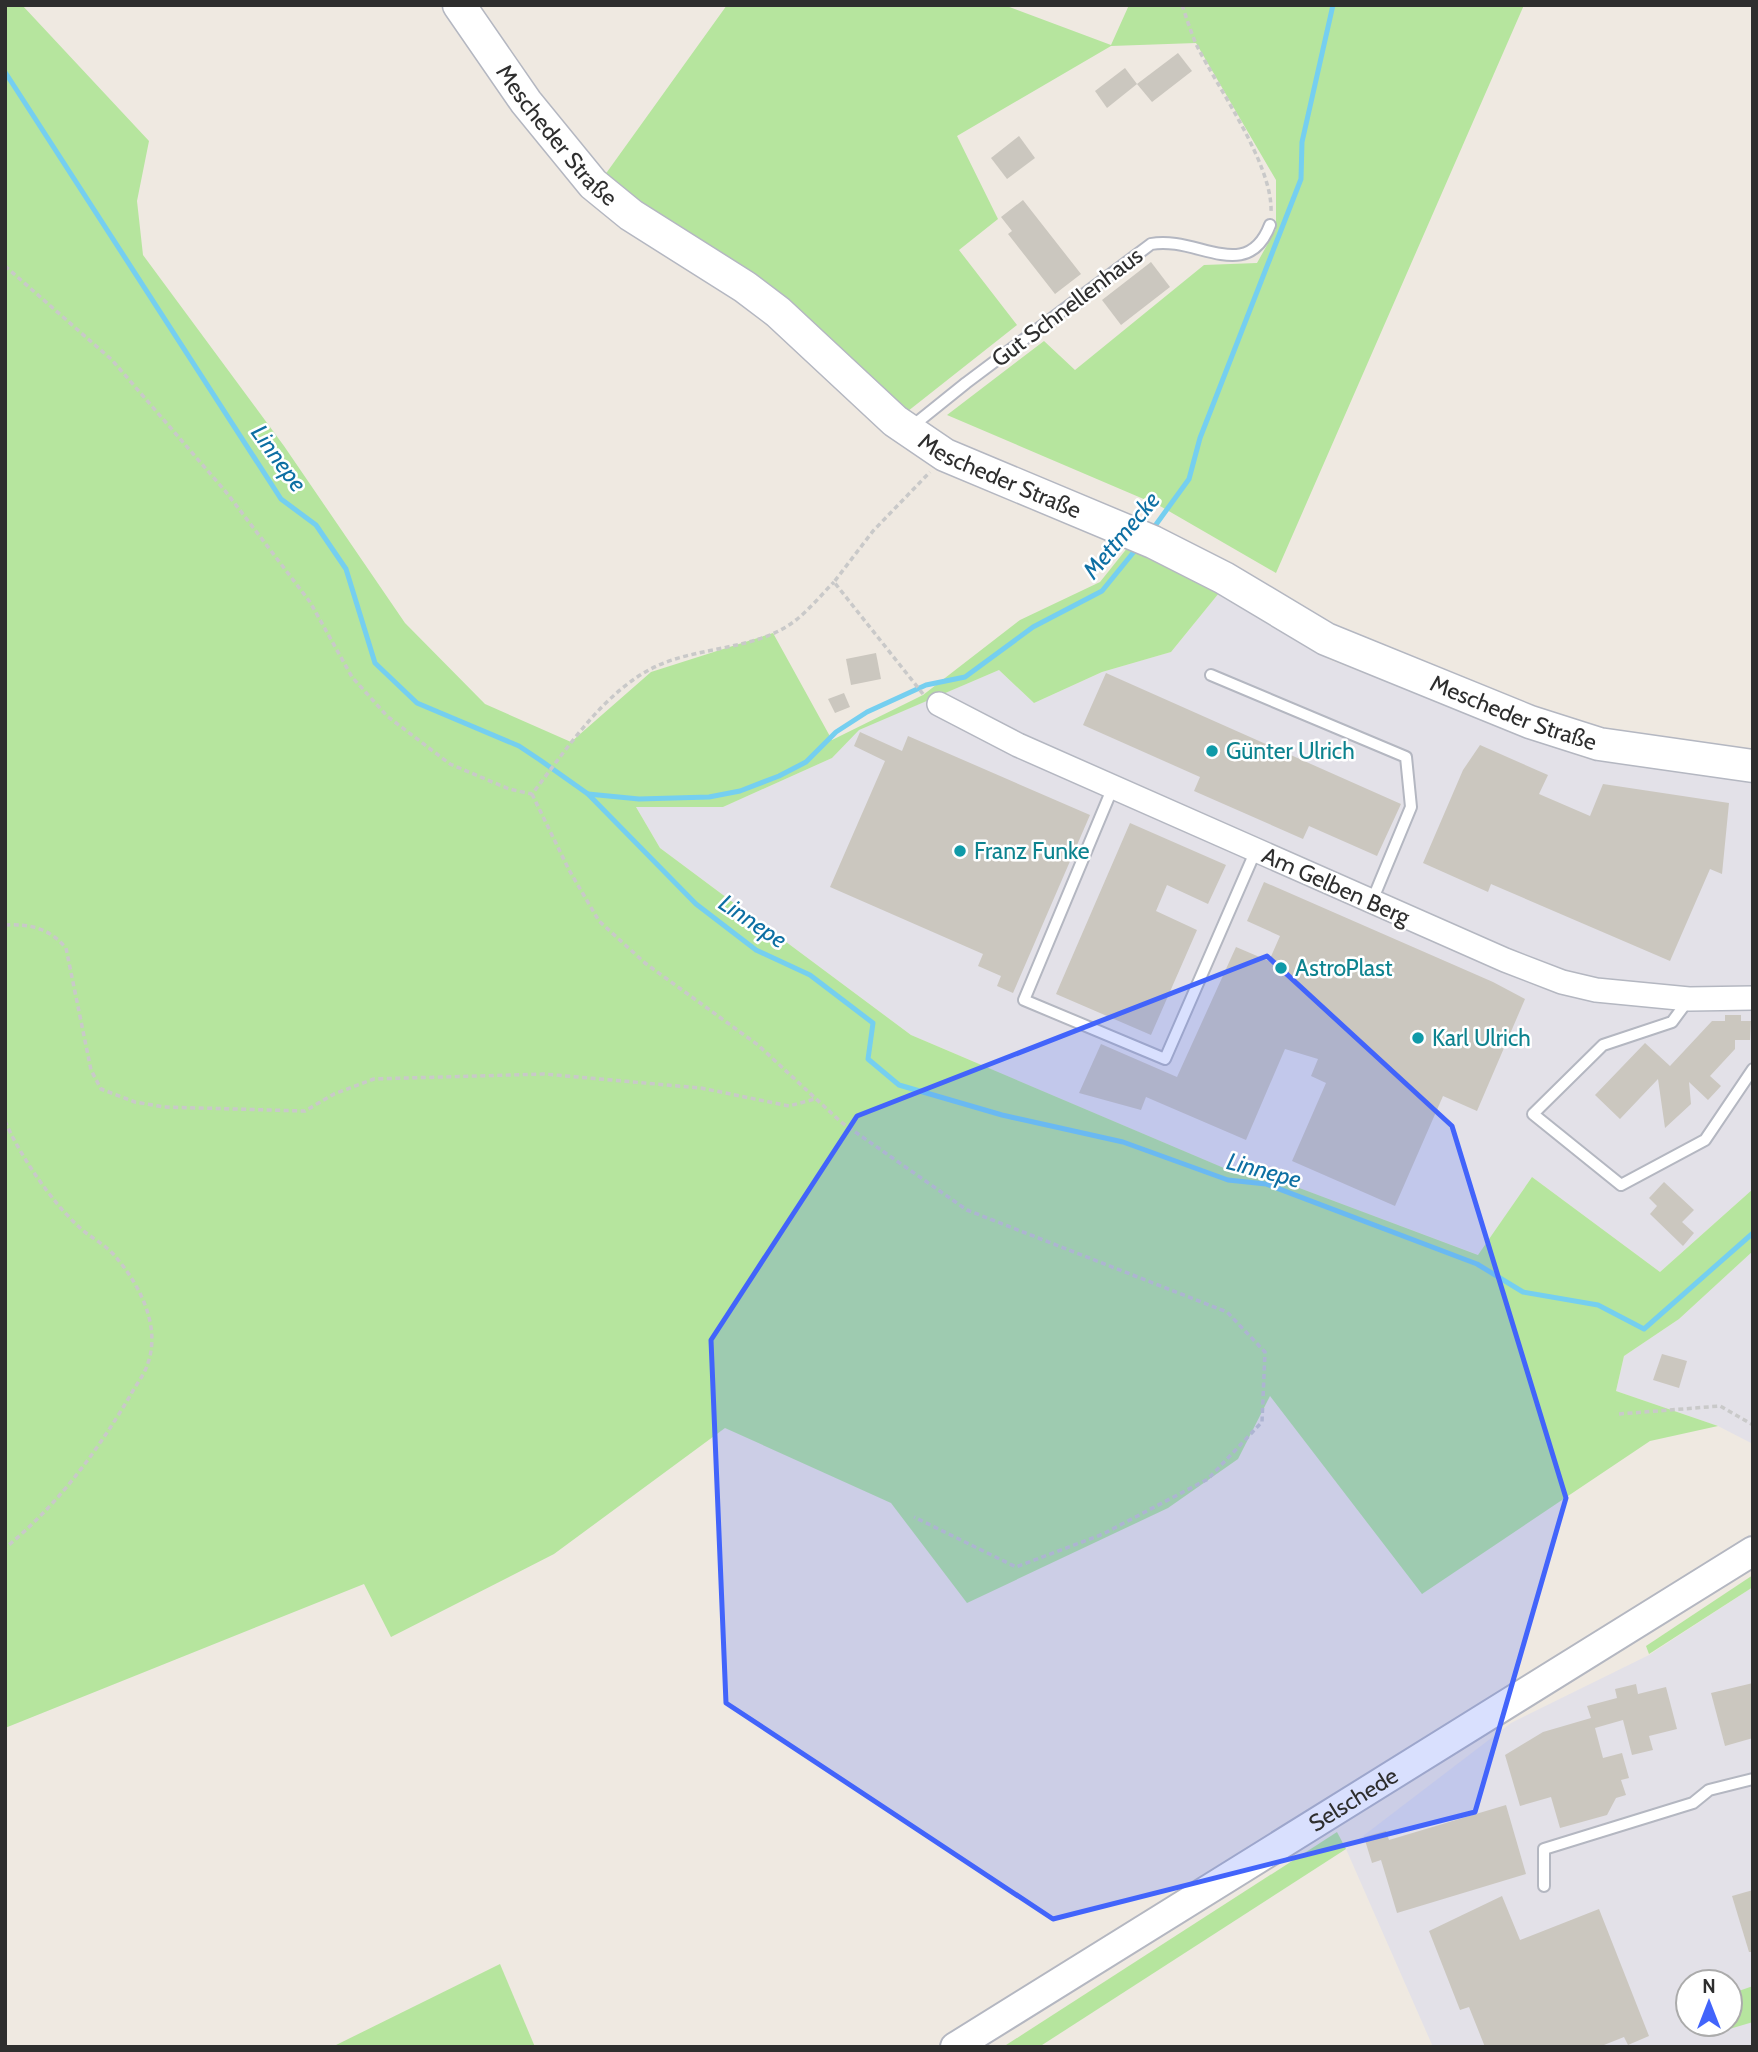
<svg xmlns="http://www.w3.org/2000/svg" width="1758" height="2052" font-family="Cabin,sans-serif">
<rect width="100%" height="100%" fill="#efe9e1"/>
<g fill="#e3e1e8" fill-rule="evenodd">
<path d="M1219,593l111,67 254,98 169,24v407l-93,83 -128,-95 -53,78 -225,-84h-23l-320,-136 -251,-187 -24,-41h87l109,-49 26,-28 141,-60 35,33 68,-31 69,-20z"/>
<path d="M1753,1251v193l-35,-18 -102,-35 8,-35 55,-37z"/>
<path d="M1753,1587v460h-320l-87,-198 165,-126 138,-68zM1688,1982h42v42h-42z"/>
</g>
<g fill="#b6e59e">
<path d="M5,5h17l127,136 -12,60 6,54 141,191 121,177 80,81 86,38 80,-70 122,-39 59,107 91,-45 97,-75 80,-38 28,-35 91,46 -48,59 -69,20 -68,31 -35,-33 -140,60 -27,28 -109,49h-87l24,41 251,187 320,136h23l224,84 54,-78 128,95 93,-83v62l-74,68 -55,37 -8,35 102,35 -68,15 -228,153 -152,-198 -32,63 -70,49 -201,95 -76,-100 -166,-75 -171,126 -163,83 -27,-53 -359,144z"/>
<path d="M727,5h277l107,40 18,-40h395l-248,568 -116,-67 -213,-91 97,-74 31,29 129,-105 53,-2 19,-34v-49l-80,-137 -85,3 -154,90 41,83 -39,31 58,75 -114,90 -301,-236z"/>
<path d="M1753,1575v12l-104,67 -3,-8z"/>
<path d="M1337,1832l9,17 -307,198h-36z"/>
<path d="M500,1964l35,83h-203z"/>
<path d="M1753,1986v36l-27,8 -2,-6h6v-30z"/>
</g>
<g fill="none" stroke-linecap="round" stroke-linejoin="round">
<g stroke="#75cff0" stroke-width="5">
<path d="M5,72l276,427 35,26 30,44 29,94 42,40 102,43 21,14 48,34 108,110 60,46 54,25 63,48 -5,36 31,26 103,30 121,27 105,38 38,4 211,80 46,28 75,13 46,24 109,-96"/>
<path d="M1152,530l37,-51 11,-41 101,-259 1,-37 31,-137"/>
<path d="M588,794l51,5 70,-2 31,-6 39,-15 27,-14 30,-30 31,-20 59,-27 39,-8 68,-50 69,-36 35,-43"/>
</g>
</g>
<g fill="#cbc7bf">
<path d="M1178,53l14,18 -40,31 -15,-18z"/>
<path d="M1125,68l12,16 -30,24 -12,-17z"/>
<path d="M1019,136l16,22 -28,21 -16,-21z"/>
<path d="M1023,200l58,74 -26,20 -47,-60 4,-3 -11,-14z"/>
<path d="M1151,262l19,25 -49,38 -19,-25z"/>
<path d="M876,653l5,26 -30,6 -5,-26z"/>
<path d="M1106,673l295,131 -24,52 -68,-30 -6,13 -109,-48 6,-14 -117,-52z"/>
<path d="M844,693l6,14 -15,6 -7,-14z"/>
<path d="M860,732l42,19 6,-15 182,79 -77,178 -16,-7 4,-10 -23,-10 5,-12 -153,-67 55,-126 -31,-15z"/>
<path d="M1480,745l68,30 -9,19 51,22 13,-32 126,19 -7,71 -12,-5 -40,92 -179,-77 -3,8 -65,-29 40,-93z"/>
<path d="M1130,823l96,42 -18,39 -41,-19 -11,26 41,19 -46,105 -95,-41z"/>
<path d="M1264,882l229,100 32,17 -48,112 -34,-15 -48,110 -103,-45 34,-78 -15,-7 7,-17 -33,-10 -39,91 -100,-43 -5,13 -62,-17 22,-49 76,33 59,-130 33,14 11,-25 -33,-15z"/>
<path d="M1725,1015h16v6h10l-1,19h-15v9l-25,27 11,10 -13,14 -19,-18 2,22 -26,24 -7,-49 -38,40 -25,-24 50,-52 25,23 42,-45h13z"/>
<path d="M1664,1182l30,28 -12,12 12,11 -11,13 -33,-32 7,-8 -8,-8z"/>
<path d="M1662,1354l25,7 -8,27 -26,-8z"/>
<path d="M1753,1683v55l-28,8 -14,-53z"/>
<path d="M1636,1684l2,10 28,-7 11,42 -28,7 4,14 -21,5 -9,-35 -28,8 8,30 19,-5 7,25 -8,2 5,15 -10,3 -9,17 -47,13 -9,-31 -31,9 -15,-51 38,-23 48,-14 -4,-12 30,-8 -2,-9z"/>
<path d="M1506,1805l20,69 -129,39 -16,-53 -9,3 -8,-26 22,-6 3,9z"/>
<path d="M1753,1890v62h-4l-17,-56z"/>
<path d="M1502,1896l18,44 79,-31 50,127 -21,9 -4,-8 -25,10h-114l-16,-40 -9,3 -31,-79z"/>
</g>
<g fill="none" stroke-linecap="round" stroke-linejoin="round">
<defs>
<g id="service">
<path d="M910,428l56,-45 185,-139c45,-9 96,41 119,-19"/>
<path d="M1211,675l195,82 5,50 -39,94"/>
<path d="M1113,787l-89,213 141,59 91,-209"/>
<path d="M1689,999l-17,23 -69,23 -70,69 88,71 84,-45 48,-71"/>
<path d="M1544,1886v-37l149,-46 16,-13 44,-11"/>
</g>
<path id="minor" d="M939,704l79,41 487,215 57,22 34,8 93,9 64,-1"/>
<g id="tertiary">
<path id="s1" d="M955,2047l798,-496"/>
</g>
<g id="secondary">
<path id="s2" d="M459,5l67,97 67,82 38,31 114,72 33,25 117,109 50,34 208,87 71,36 102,61 204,83 69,22 154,22"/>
</g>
</defs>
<use href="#service" stroke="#b4b7c1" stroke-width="14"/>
<use href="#minor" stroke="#b4b7c1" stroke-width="26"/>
<use href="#tertiary" stroke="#b4b7c1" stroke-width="32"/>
<use href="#secondary" stroke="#b4b7c1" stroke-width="35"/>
<g stroke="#c9c9c9" stroke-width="3.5" stroke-dasharray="5 3.5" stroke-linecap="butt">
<path d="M1182,5c5,14 9,28 15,41 22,44 76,119 74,166"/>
<path d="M5,266l107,94 114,132 84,110 42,75 35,39 63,48 59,25 23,5c35,-45 73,-105 127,-129 43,-19 99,-15 137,-45 14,-11 26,-26 38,-38"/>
<path d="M923,694l-89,-112 39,-51 57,-59"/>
<path d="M532,794l37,76 30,51 46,42 113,82 83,77 126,88 260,102 38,40 -3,70 -54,57 -105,55 -87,33 -102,-50"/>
<path d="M5,925c26,-1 44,3 61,23l25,122 10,19 34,13 29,5 141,4 29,-17 40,-15 170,-5 157,14 88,18 26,-7"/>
<path d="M5,1121c14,33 46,80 73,105 11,11 27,18 37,30 24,28 46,69 33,107 -3,11 -13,23 -18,33 -34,57 -73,110 -125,152"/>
<path d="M1619,1414l101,-8 33,19"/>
</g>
<use href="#service" stroke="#fff" stroke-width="10"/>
<use href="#minor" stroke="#fff" stroke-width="23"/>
<use href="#tertiary" stroke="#fff" stroke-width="28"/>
<use href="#secondary" stroke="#fff" stroke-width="32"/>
</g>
<path fill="#4264fb" fill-opacity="0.2" stroke="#4264fb" stroke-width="5" stroke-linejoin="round" d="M1267,956l185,170 114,372 -91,314 -422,107 -327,-216 -15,-363 146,-224z"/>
<g fill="#0f9aa8" stroke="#fff" stroke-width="2.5">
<circle cx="1212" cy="751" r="7"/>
<circle cx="960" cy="851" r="7"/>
<circle cx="1281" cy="968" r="7"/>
<circle cx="1418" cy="1038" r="7"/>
</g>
<g text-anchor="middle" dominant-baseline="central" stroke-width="5" stroke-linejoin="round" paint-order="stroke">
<g font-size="23" fill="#2e2e2e" stroke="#fff">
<text stroke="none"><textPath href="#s2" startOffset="163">Mescheder Straße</textPath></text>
<text transform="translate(1067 307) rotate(-37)">Gut Schnellenhaus</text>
<text stroke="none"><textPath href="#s2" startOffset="728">Mescheder Straße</textPath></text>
<text stroke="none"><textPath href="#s2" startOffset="1295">Mescheder Straße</textPath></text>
<text transform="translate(1336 886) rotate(24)">Am Gelben Berg</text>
<text stroke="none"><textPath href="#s1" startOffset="469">Selschede</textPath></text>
</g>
<g font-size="23" fill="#0d838f" stroke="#fff" text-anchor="start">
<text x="1226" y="751">Günter Ulrich</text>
<text x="974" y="851">Franz Funke</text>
<text x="1295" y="968">AstroPlast</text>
<text x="1432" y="1038">Karl Ulrich</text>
</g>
<g font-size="24" font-style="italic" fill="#0d6fa3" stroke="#fff">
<text transform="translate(279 458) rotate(54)">Linnepe</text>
<text transform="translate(1121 535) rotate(-50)">Mettmecke</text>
<text transform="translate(753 921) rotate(34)">Linnepe</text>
<text transform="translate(1264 1170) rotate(15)">Linnepe</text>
</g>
</g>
<rect width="1758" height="2052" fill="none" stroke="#2e2e2e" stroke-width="14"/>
<g transform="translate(1709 2003)"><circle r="33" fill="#ffffff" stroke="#ababab" stroke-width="2"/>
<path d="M0-5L12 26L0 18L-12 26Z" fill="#4264fb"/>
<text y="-10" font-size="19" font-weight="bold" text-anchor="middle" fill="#2e2e2e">N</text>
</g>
</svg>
